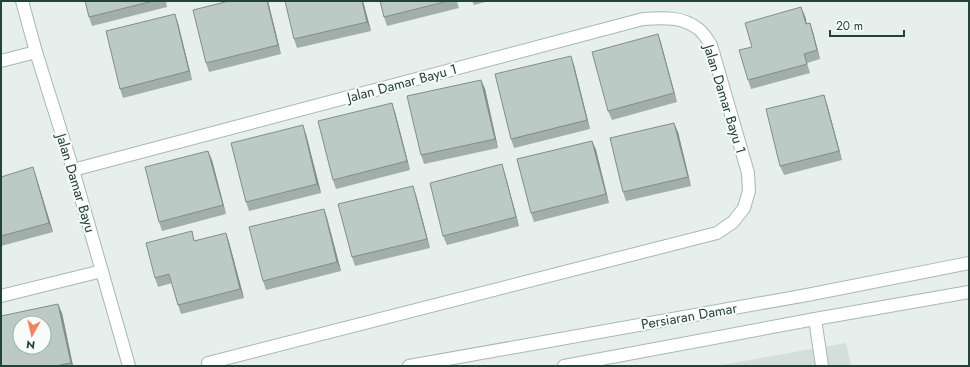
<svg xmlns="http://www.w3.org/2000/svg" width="970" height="367" font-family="Jost,sans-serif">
<rect width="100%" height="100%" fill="#e6efeb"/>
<path fill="#d4dfda" d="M846,343l5,23h-135z"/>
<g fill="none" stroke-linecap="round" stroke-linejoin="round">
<defs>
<g id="minor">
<path d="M22,1l14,51 37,118 56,196"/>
<path d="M1,61l35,-9"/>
<path d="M73,170l570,-151c19,-1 38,-3 54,9 6,3 10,12 14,17l37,128 1,18 -5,17 -11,14 -16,11 -509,130"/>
<path d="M1,296l101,-25"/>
<path d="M815,319l6,40 1,7"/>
</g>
<g id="tertiary">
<path d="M409,366l398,-71 162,-32"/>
<path d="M564,366l251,-47 154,-27"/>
</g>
</defs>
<use href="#minor" stroke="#a8b8b2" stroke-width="14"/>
<use href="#tertiary" stroke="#a8b8b2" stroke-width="14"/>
<use href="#minor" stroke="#fff" stroke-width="12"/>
<use href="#tertiary" stroke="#fff" stroke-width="12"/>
</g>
<g fill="#a1aea9">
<path d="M85,1h81l1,6 -75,19 -3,-9z"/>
<path d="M268,1l13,53 -72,18 -3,-9z"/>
<path d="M363,1l8,30 -74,17 -3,-9z"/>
<path d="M380,1h77l2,7 -72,18 -3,-9z"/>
<path d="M472,1h17l-15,4z"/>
<path d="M805,16l2,8 3,-1 3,9 7,27 -13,4 3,10 -59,16 -3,-9 4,-33z"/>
<path d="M178,23l14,57 -69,18 -3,-9z"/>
<path d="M658,34l3,9 16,59 -65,18 -4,-9z"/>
<path d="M574,65l16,64 -76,19 -3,-9z"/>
<path d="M481,80l4,9 13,59 -74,16 -3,-9z"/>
<path d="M827,104l15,56 -58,15 -4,-9z"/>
<path d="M395,112l15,58 -74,19 -3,-9z"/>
<path d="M678,132l13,54 -65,15 -3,-9z"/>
<path d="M306,134l15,59 -72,18 -3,-9z"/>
<path d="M592,141l4,9 13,53 -75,19 -3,-9z"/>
<path d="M212,160l14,54 -64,17 -3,-9z"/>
<path d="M505,174l14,52 -72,19 -4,-9z"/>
<path d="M36,176l17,56 -52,14v-69z"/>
<path d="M416,195l14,53 -75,18 -3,-9z"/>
<path d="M324,209l3,9 14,53 -75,19 -3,-9z"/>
<path d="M226,233l3,9 15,56 -63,16 -3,-9 -6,-22 -14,4 -3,-9 40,-37z"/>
<path d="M62,313l11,53h-72z"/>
</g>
<g fill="#838d89">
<path d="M267,1h1l13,53 -3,-9z"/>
<path d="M362,1h1l8,30 -4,-9z"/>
<path d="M801,7l4,9 4,17 -3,-9z"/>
<path d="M175,14l3,9 14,57 -3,-9z"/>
<path d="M810,23l3,9 7,27 -3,-9z"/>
<path d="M658,34l3,9 16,59 -3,-9z"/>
<path d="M571,56l3,9 16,64 -3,-9z"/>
<path d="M481,80l4,9 13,59 -3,-9z"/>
<path d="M824,95l3,9 15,56 -3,-9z"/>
<path d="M392,103l3,9 15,58 -3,-9z"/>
<path d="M674,123l4,9 13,54 -3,-9z"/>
<path d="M303,125l3,9 15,59 -4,-9z"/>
<path d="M592,141l4,9 13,53 -3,-9z"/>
<path d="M208,151l4,9 14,54 -3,-9z"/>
<path d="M502,164l3,10 14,52 -3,-9z"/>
<path d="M33,167l3,9 17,56 -4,-9z"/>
<path d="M413,186l3,9 14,53 -3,-9z"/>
<path d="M324,209l3,9 14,53 -4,-9z"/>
<path d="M226,233l3,9 15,56 -4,-9z"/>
<path d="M58,304l4,9 11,53h-1l-1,-3z"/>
</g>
<g fill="#bbcac4" stroke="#838d89" fill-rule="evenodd">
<path d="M85,1h68l-64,16z"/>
<path d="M229,1h38l11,44 -72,18 -13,-53z"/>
<path d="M285,1h77l5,21 -73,17z"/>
<path d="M380,1h68l-64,16z"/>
<path d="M801,7l5,17 4,-1 7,27 -13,4 3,10 -59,16 -9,-30 13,-3 -7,-24z"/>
<path d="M175,14l14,57 -69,18 -14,-58z"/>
<path d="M658,34l16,59 -66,18 -16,-59z"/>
<path d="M571,56l16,64 -76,19 -16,-65z"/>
<path d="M481,80l14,59 -74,16 -14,-59z"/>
<path d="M824,95l15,56 -59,15 -14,-57z"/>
<path d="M392,103l15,58 -74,19 -15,-59z"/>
<path d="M674,123l14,54 -65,15 -13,-54z"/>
<path d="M303,125l14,59 -71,18 -15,-59z"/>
<path d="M592,141l14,53 -75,19 -14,-54z"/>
<path d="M208,151l15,54 -64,17 -14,-55z"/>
<path d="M502,164l14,53 -73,19 -13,-53z"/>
<path d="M33,167l16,56 -48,13v-59z"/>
<path d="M413,186l14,53 -75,18 -14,-53z"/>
<path d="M324,209l13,53 -74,19 -14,-54z"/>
<path d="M192,231l2,10 32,-8 14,56 -62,16 -9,-31 -14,4 -9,-35z"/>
<path d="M58,304l13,59 -15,3h-55v-50zM20,323h24v24h-24z"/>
</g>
<g text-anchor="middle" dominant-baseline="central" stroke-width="4" stroke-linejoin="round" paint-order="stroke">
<g font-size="14" fill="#24423a" stroke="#f7fbf9">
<text transform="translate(402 83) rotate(-15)">Jalan Damar Bayu 1</text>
<text transform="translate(725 99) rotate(73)">Jalan Damar Bayu 1</text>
<text transform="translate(76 183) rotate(73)">Jalan Damar Bayu</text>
<text transform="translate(689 316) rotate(-10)">Persiaran Damar</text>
</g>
</g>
<rect width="970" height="367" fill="none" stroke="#24423a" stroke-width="4"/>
<g transform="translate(32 335) rotate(188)"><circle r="19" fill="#f7fbf9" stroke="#a3b1ad"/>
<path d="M0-3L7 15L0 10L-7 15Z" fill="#f4845f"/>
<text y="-6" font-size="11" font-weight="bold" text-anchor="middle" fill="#24423a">N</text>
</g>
<path d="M830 30v6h74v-6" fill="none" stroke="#24423a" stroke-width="2"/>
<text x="836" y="30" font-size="12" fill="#24423a" stroke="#f7fbf9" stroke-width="3" paint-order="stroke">20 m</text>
</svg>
